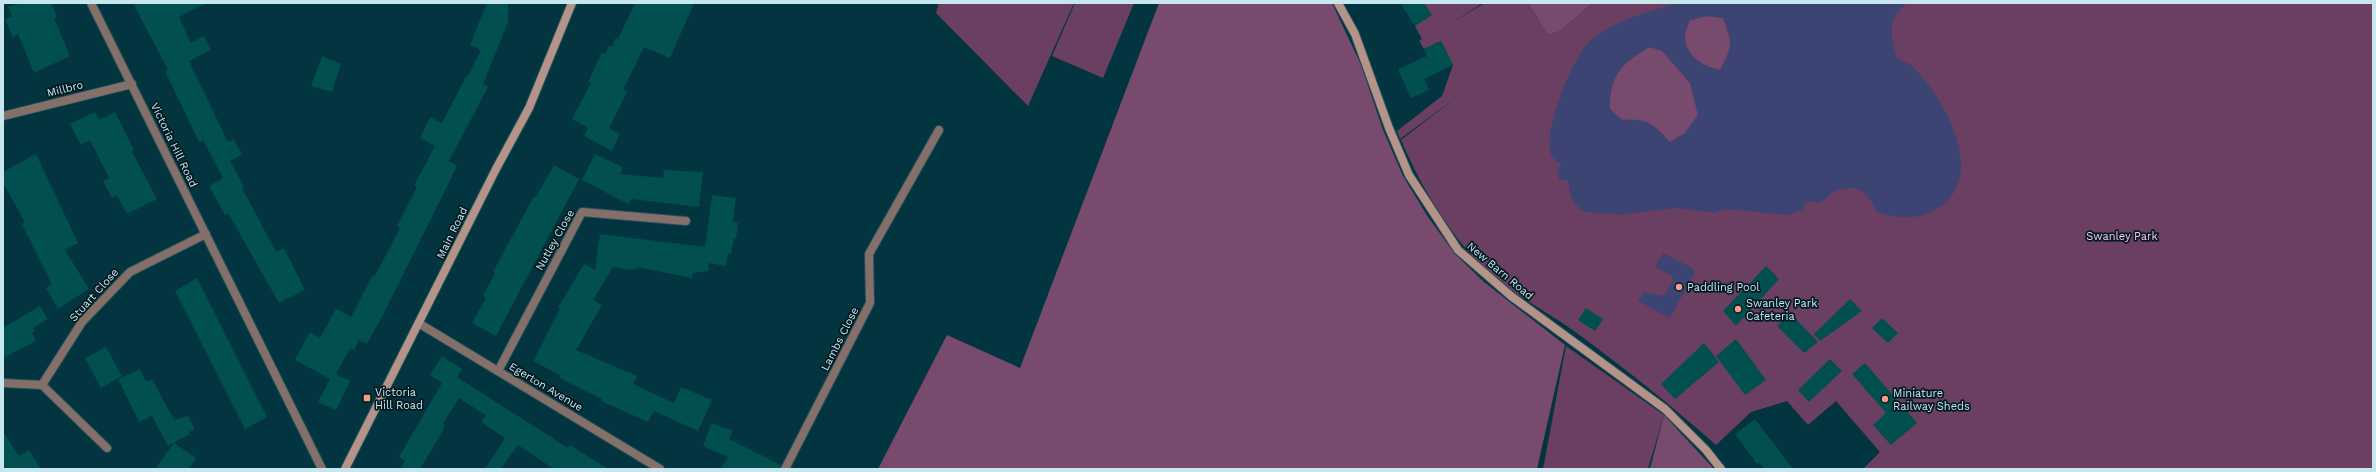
<svg xmlns="http://www.w3.org/2000/svg" width="2376" height="472" font-family="'Work Sans',sans-serif">
<rect width="100%" height="100%" fill="#02353f"/>
<g fill="#6b3f61">
<path d="M939,3h135l-46,103 -92,-93z"/>
<path d="M1075,3h59l-31,75 -51,-22z"/>
<path d="M1424,3h59l-32,20 34,-20h43l20,32 12,-4 33,-28h780v466h-510l17,-17 -44,-51 -28,24 -21,-24 -36,11 -35,33c-45,-40 -93,-78 -142,-114 -27,-20 -59,-35 -85,-58 -38,-35 -68,-86 -88,-133l56,-43 -57,42 -3,-8 45,-35 11,-31 -12,-24 -17,8 -5,-8 3,-2 -7,-13z"/>
<path d="M1566,346l98,69 -16,54h-105z"/>
</g>
<g fill="#784a6e">
<path d="M1159,3h173l29,62 22,65 20,46 25,41 27,37 29,28 81,63 -28,124h-659l69,-134 73,33z"/>
<path d="M1528,3h65l-33,28 -12,4z"/>
<path d="M1707,16l16,2c10,28 9,26 -3,52 -17,-4 -32,-12 -35,-31 -1,-5 3,-14 5,-19z"/>
<path d="M1649,47l13,4 28,32 8,32 -13,18 -15,9c-16,-18 -22,-24 -48,-22l-12,-11c-1,-34 12,-45 39,-62z"/>
<path d="M1664,415l50,54h-64z"/>
</g>
<g fill="#3c4474" fill-rule="evenodd">
<path d="M1678,3h228c-3,4 -7,8 -10,12 -9,12 -2,30 1,43 5,3 12,5 16,9 33,32 78,114 20,144 -18,9 -37,8 -56,1 -9,-18 -18,-30 -41,-21 -6,2 -10,9 -16,11 -5,1 -10,-2 -15,0l-2,8 -15,5 -63,-6 -10,4 -38,-5 -61,7c-16,-5 -31,5 -43,-14 -4,-7 -2,-15 -7,-21h-6l-3,-7 4,-9c-4,-4 -8,-4 -10,-10 -8,-23 22,-100 41,-115 21,-17 60,-29 86,-36zM1707,16l16,2c10,26 10,28 -3,52 -17,-4 -32,-12 -35,-31 -1,-5 3,-14 5,-19zM1650,47l12,4 28,32 8,32 -13,18 -15,9c-17,-18 -21,-24 -48,-22l-12,-11c-1,-34 12,-46 40,-62z"/>
<path d="M1663,253l29,15 3,4 -25,46 -32,-17 6,-9 20,4 9,-15 -1,-5 -17,-9z"/>
</g>
<g fill="#024f4f">
<path d="M19,3h32l6,14 -3,1 16,38 -36,17 -16,-39 -5,3 -8,-18 7,-3 -4,-9z"/>
<path d="M133,3h73l-27,14 12,26 13,-7 7,14 -22,11 39,81 6,-3 8,16 -12,6 14,26 -2,1 34,64 8,-4 21,42 -26,13 -51,-90 -3,2 -16,-29 14,-8 -20,-38 -4,2 -34,-71 3,-1z"/>
<path d="M487,3h21v19l-25,62 5,3 -39,74 8,5 -74,149 -16,29 -8,-4 -5,10 -4,-2 -14,26 14,7 -14,29 -18,-8 12,-23 -35,-19 15,-28 10,6 16,-29 15,8 22,-42 2,1 25,-48 -3,-2 20,-39 -3,-1 21,-40 -15,-8 10,-21 12,6 25,-48 1,1 13,-26 -11,-5z"/>
<path d="M635,3h59l-24,55 -26,-11 -21,43 4,2 -18,36 11,6 -8,17 -28,-15 4,-8 -16,-9 19,-36 -3,-1 14,-30 3,2 4,-9 3,2 4,-10 2,2z"/>
<path d="M1400,3h24l8,12 -17,11z"/>
<path d="M1441,41l12,24 -29,14 5,11 -18,8 -13,-29 29,-13 -3,-7z"/>
<path d="M322,56l19,8 -9,28 -21,-6z"/>
<path d="M95,112l4,8 16,-8 19,38 -2,2 25,47 -30,15 -10,-19 -5,3 -9,-17 6,-3 -19,-38 -9,5 -11,-21z"/>
<path d="M36,154l42,89 -13,7 24,39 -31,20 -12,-21 6,-3 -30,-61 3,-2 -22,-39v-11z"/>
<path d="M595,154l28,13 -3,7 43,4 1,-8 39,2 -4,35 -68,-8 -3,5 -46,-24z"/>
<path d="M554,165l25,14 -83,157 -24,-13 14,-25 -3,-2 12,-23 -2,-1 41,-76 2,1z"/>
<path d="M712,195l24,3 -3,24 5,1 -2,16 -2,-1 -3,16 -3,-1 -2,13 -18,-3 1,8 -16,2 -1,5 -55,-11v2l-7,1 -17,-3 -20,33 9,5 -26,45 61,26 -4,8 41,19 7,-16 31,13 -14,31 -44,-20 -6,11 -47,-21 1,-2 -43,-21 1,-3 -27,-14 27,-52 -2,-1 26,-44 11,6 5,-36 105,13z"/>
<path d="M1766,266l13,13 -43,47 -13,-15z"/>
<path d="M197,278l70,139 -22,12 -70,-138z"/>
<path d="M1850,299l12,12 -42,30 -6,-7z"/>
<path d="M40,306l8,13 -15,9 2,3 -3,1 4,9 -33,17v-30z"/>
<path d="M1586,308l17,11 -8,12 -17,-11z"/>
<path d="M1790,313l28,29 -14,11 -27,-27z"/>
<path d="M1882,318l16,15 -10,10 -16,-15z"/>
<path d="M1736,339l30,41 -21,15 -29,-39z"/>
<path d="M1704,343l15,19 -44,37 -14,-15z"/>
<path d="M106,347l16,29 -21,12 -16,-30z"/>
<path d="M442,356l20,13 -5,8 111,71 2,-3 38,24h-54l-36,-24 -17,24h-16l20,-31 -24,-16 5,-7 -27,-17 -16,26 2,1 -4,9 -21,35h-19l4,-8 -6,-4 43,-74 -12,-8z"/>
<path d="M1830,359l12,12 -33,31 -11,-12z"/>
<path d="M1865,363l52,60 -26,22 -18,-20 13,-12 -34,-39z"/>
<path d="M140,369l6,13 6,-3 22,41 14,-4 7,13 -6,3 1,2 -22,12 -16,-30 -13,6 -21,-43z"/>
<path d="M1755,419l22,29 16,21h-29l-5,-7 -2,2 -22,-30z"/>
<path d="M712,423l21,8 -4,8 52,26 -1,4h-59l7,-12 -25,-11z"/>
<path d="M3,432l16,24 10,-6 12,19h-38z"/>
<path d="M174,443l22,15 -7,11h-34z"/>
</g>
<g fill="none" stroke-linecap="round" stroke-linejoin="round">
<defs>
<g id="street">
<path d="M91,3l231,466"/>
<path d="M3,116l129,-32"/>
<path d="M420,324l240,145"/>
<path d="M498,371l84,-159 104,9"/>
<path d="M3,383l39,2 40,-63 48,-50 76,-38"/>
<path d="M42,385l65,63"/>
<path d="M785,469l85,-166 -1,-49 70,-124"/>
</g>
<g id="secondary">
<path d="M1338,3l17,31 34,94 20,47 49,75 53,46 154,113 41,41 15,19"/>
<path d="M345,469l151,-300 33,-61 43,-105"/>
</g>
</defs>
<use href="#street" stroke="#22515b" stroke-width="10"/>
<use href="#secondary" stroke="#22515b" stroke-width="10"/>
<use href="#street" stroke="#856f69" stroke-width="8"/>
<use href="#secondary" stroke="#b69389" stroke-width="8"/>
</g>
<g fill="#f49e88" stroke="#021a20" stroke-width="1.5">
<circle cx="1679" cy="287" r="4"/>
<circle cx="1738" cy="309" r="4"/>
<rect x="363" y="394" width="8" height="8" rx="2"/>
<circle cx="1885" cy="399" r="4"/>
</g>
<g text-anchor="middle" dominant-baseline="central" stroke-width="3.5" stroke-linejoin="round" paint-order="stroke">
<g font-size="11" fill="#c8e6ee" stroke="#021a20">
<text transform="translate(65 89) rotate(-14)">Millbro</text>
<text transform="translate(174 145) rotate(64)">Victoria Hill Road</text>
<text transform="translate(452 233) rotate(-64)">Main Road</text>
<text transform="translate(555 240) rotate(-61)">Nutley Close</text>
<text transform="translate(1500 271) rotate(40)">New Barn Road</text>
<text transform="translate(94 295) rotate(-48)">Stuart Close</text>
<text transform="translate(840 339) rotate(-63)">Lambs Close</text>
<text transform="translate(546 387) rotate(31)">Egerton Avenue</text>
</g>
<g font-size="11" fill="#f7caeb" stroke="#021a20">
<text x="2122" y="236">Swanley Park</text>
</g>
<g font-size="11" fill="#c8e6ee" stroke="#021a20" text-anchor="start">
<text x="1687" y="287">Paddling Pool</text>
<text x="1746" y="303">Swanley Park<tspan x="1746" dy="13">Cafeteria</tspan></text>
<text x="375" y="392">Victoria<tspan x="375" dy="13">Hill Road</tspan></text>
<text x="1893" y="393">Miniature<tspan x="1893" dy="13">Railway Sheds</tspan></text>
</g>
</g>
<rect width="2376" height="472" fill="none" stroke="#c8e6ee" stroke-width="8"/>
</svg>
